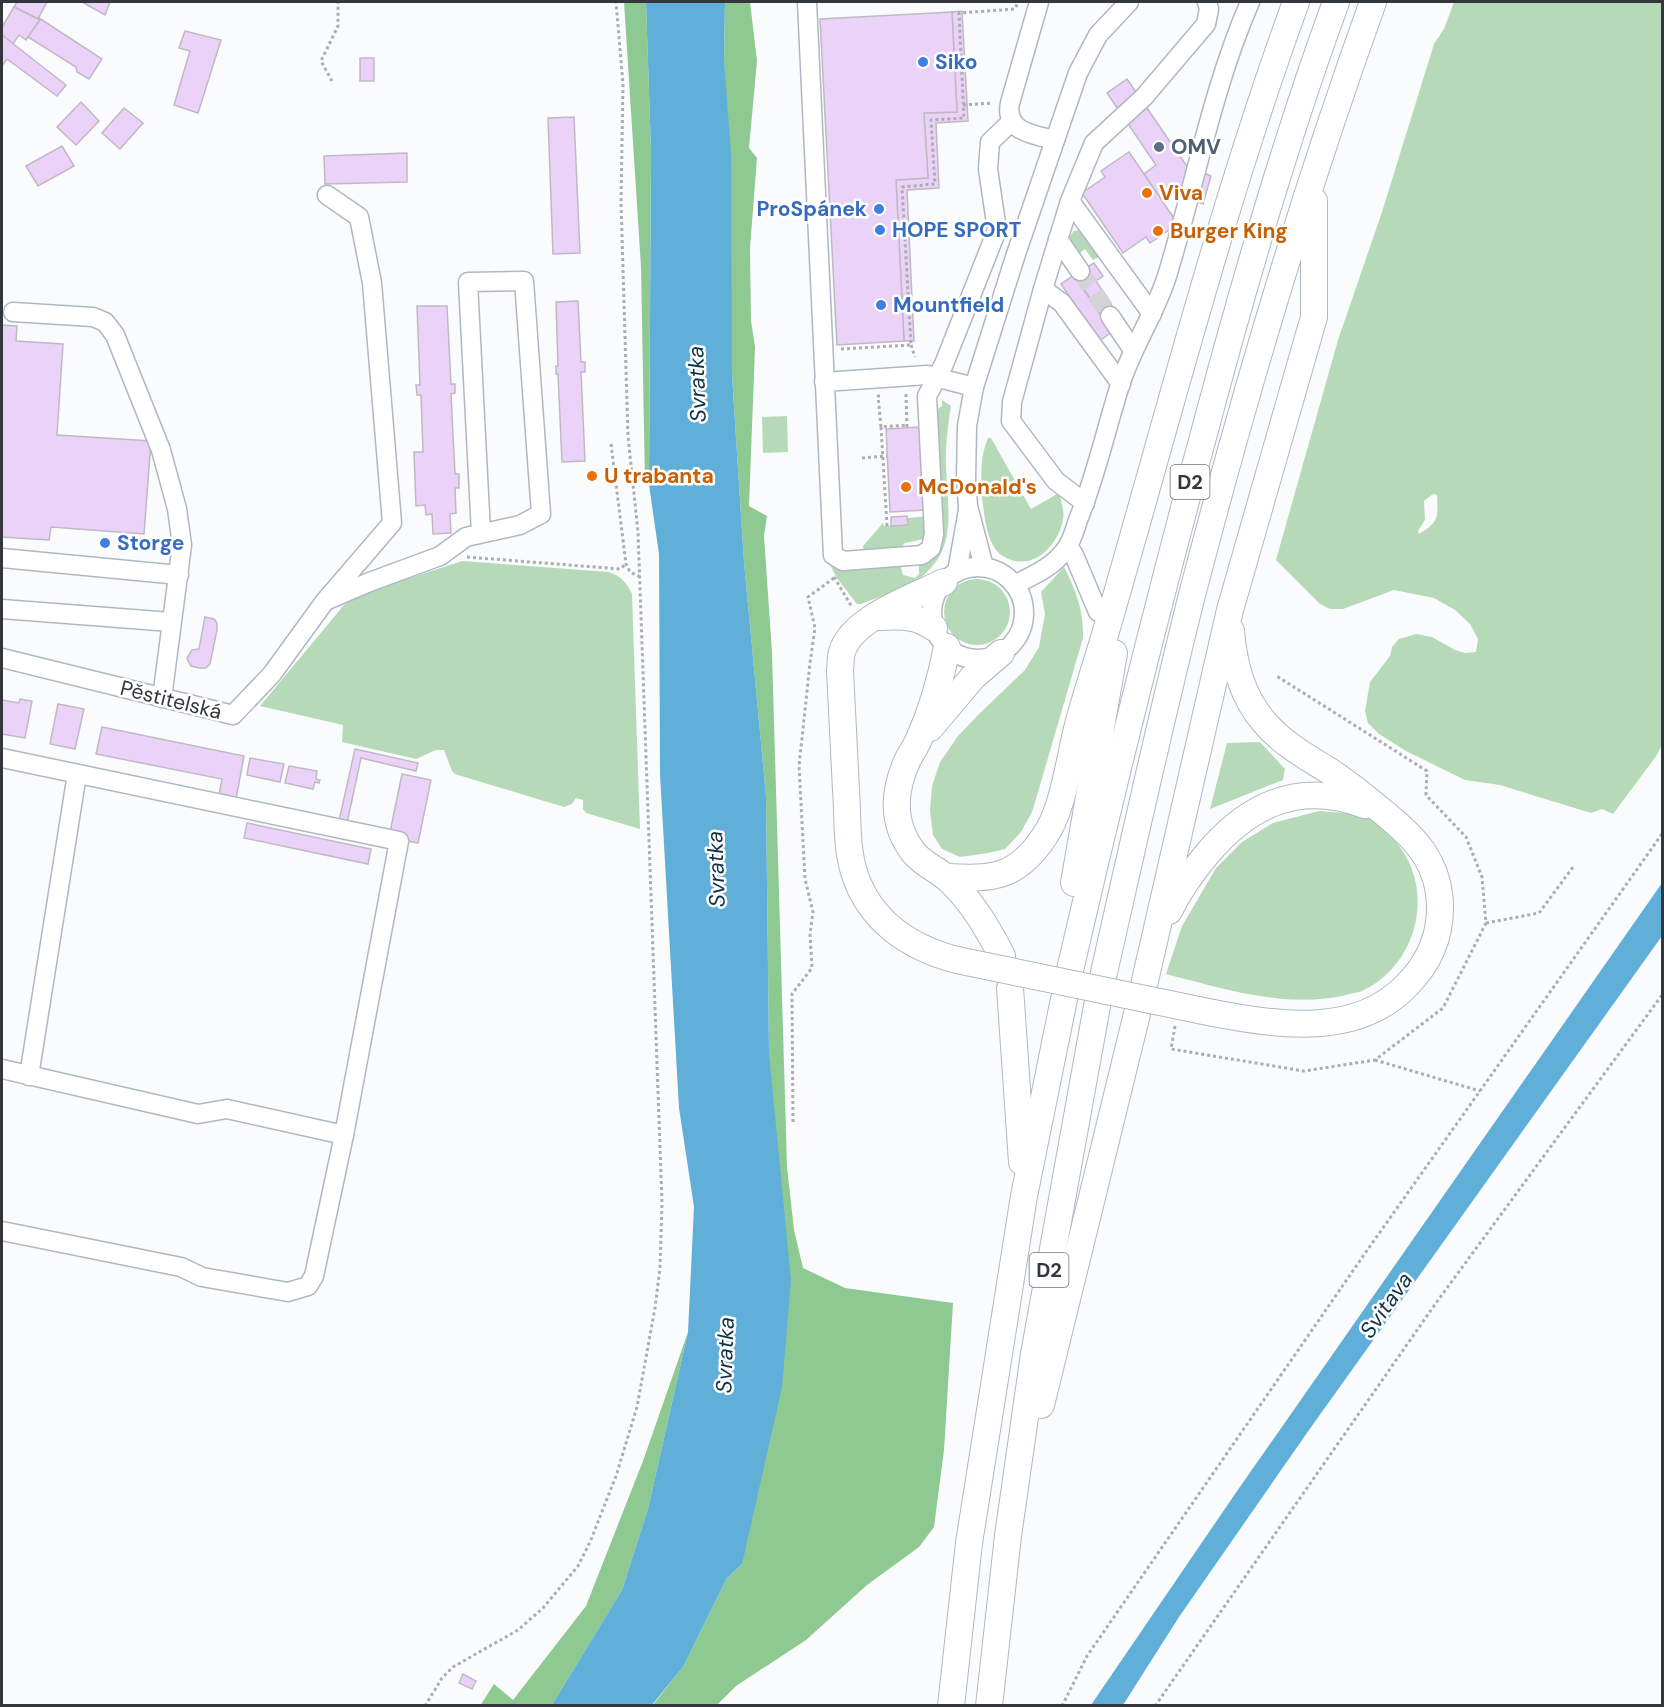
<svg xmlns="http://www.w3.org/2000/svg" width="1664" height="1707" font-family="'DM Sans',sans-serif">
<rect width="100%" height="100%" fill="#fafbfd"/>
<g fill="#b6dab8" fill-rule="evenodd">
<path d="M1454,2h208v742l-5,11 -44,59 -11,-5 -11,4 -91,-28 -35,-5 -59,-29 -27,-17 -11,-11 -3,-12 5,-29 20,-26 2,-9 7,-8 17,-5 16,3 23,13 10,3 11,-1 2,-13 -8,-15 -15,-14 -21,-12 -40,-8 -51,19h-13l-10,-5 -44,-44 62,-220 44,-128 52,-168 10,-15zM1433,494l4,1c1,22 2,27 -18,39l-1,-3 7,-11 -1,-19z"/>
<path d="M1080,230l19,27 -6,3 -8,-11 -8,6 -9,-17 6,-7z"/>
<path d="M942,400l9,6c-3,20 -6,40 -5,60 1,42 13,82 -26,112 -16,12 -40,18 -59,26h-4l-21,-27 -6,-13 69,-3 4,14 12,3 4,-4v-13l11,-3 5,-99 5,-8 -3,-41 5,-4z"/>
<path d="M787,416l1,36 -25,1 -1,-36z"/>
<path d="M988,438h3l40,71 28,-16c2,9 6,18 4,27 -5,24 -26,48 -52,40 -5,-2 -11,-5 -15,-10 -10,-13 -12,-37 -14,-53 -1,-21 -2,-40 6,-59z"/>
<path d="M928,516l1,22 -24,5 -8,8 -33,3 -1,-8 20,-23 1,3 24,-1v-7z"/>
<path d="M462,561l147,11c12,4 18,11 23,22l8,235 -54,-16 -3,-4v-9l-7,-2 -4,6 -8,3 -109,-33 -3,-3 -8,-21h-8l-20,9 -74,-17 1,-17 -83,-19 84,-101 17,-11z"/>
<path d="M1064,567c12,23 20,45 19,71l-45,154 -6,20 -11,20 -16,17 -17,4 -28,4 -18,-8 -9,-14 -3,-24 2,-25 8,-24 18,-26 22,-23 45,-43 14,-23 6,-33 -4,-22z"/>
<circle cx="977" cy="612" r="33"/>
<path d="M1260,742l25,27 -2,11 -73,29 17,-66z"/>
<path d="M1319,811c23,2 47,2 66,17 4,3 8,9 11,14 40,47 22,121 -32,148 -5,3 -12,3 -18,5 -59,14 -122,-6 -180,-21l16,-48 34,-58 26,-26 31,-19z"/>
</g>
<g fill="#8dc991">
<path d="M624,2h22l5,149 -2,334 -4,-1 -4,-217z"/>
<path d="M725,2h25l7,59 -8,87 8,10 -7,90 1,73 4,26 -6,159 18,10 -3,20 8,117 15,514 7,63 9,38 42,20 108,15 -9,147 -10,77 -15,20 -52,38 -61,55 -70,46 -19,19 -65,1 31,-39 44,-89 15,-14 27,-510 -3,-258 -22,-234 -12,-187 -8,-315z"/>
<path d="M688,1332l-40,177 -26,81 -70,115 -72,1 14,-22 19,16 73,-94 57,-145z"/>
</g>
<g fill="#60afd8">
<path d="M646,2h79l-1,58 7,94 1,221 12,187 22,234 3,258 22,226 -9,107 -40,177 -15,14 -44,89 -31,38h-100l70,-115 26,-81 40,-177 6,-125 -15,-99 -19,-334 -1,-220 -10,-69 2,-334z"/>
<path d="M1662,883v53l-353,494 -130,187 -56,88h-32l144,-211z"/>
</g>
<g fill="#ebd2f9" stroke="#c0b9c4" stroke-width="1.5">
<path d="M17,2h30l-9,17 -24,-12z"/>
<path d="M82,2h28l-5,13z"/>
<path d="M14,7l26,13 -14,20 -7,-5 -6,9 -11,-9v-8z"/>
<path d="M962,11l6,110 -32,2 3,65 -32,2 7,151h-10l-8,-161 32,-2 -4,-65 33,-1 -5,-100z"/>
<path d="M952,12l5,100 -33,1 4,65 -32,2 8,161 -67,4 -17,-326z"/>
<path d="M39,18l63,41 -13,20 -12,-7 -1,-5 -48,-30 12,-17z"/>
<path d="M185,31l36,9 -23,73 -24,-8 16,-54 -11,-3z"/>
<path d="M2,35l64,50 -9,11 -50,-37 -5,7z"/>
<rect x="360" y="58" width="14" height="23"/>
<path d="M1127,79l59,86 25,11 -8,28 -28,-12 -13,9 -18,-27 12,-9 -49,-72z"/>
<path d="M81,102l18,19 -23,24 -19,-18z"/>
<path d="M124,108l19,15 -23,26 -18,-16z"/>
<path d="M574,117l6,136 -27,1 -5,-136z"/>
<path d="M62,146l12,20 -36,20 -12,-20z"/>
<path d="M1129,152l49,72 -28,19 -4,-6 -23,16 -41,-60 23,-16 -4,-6z"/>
<path d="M407,153v29l-82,2 -1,-28z"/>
<path d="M1094,263l9,13 -7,5 20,31 -11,8 -31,-45z"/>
<path d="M1074,275l38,57 -13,9 -38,-57z"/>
<path d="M578,301l3,61h4v10h-4l4,89 -23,1 -4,-88h-2v-8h2l-2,-64z"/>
<path d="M417,306h30l4,78h4v9l-4,1 4,80h4v14h-4l1,25 -6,1 1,19 -18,1 -1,-20 -6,1 -1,-10 -9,1 -2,-54h9l-2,-57h-4l-1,-10h4z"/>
<path d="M2,325l15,1 -1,15 47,3 -6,91 94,6 -7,93 -93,-7 -2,13 -47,-3z"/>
<path d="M921,427l4,83 -35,2 -4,-83z"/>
<path d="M907,516l1,9 -17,1v-9z"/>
<path d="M205,617l9,2 3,4v7l-7,34 -4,4h-7l-8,-2 -4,-8 5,-8 7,-1z"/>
<path d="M20,699l12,2 -7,37 -23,-4v-34l17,3z"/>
<path d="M58,704l26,5 -9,40 -25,-5z"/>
<path d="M102,727l142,29 -8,43 -17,-4 3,-16 -126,-25z"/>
<path d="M355,749l63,14 -2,8 -55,-13 -14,65 -8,-2z"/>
<path d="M250,758l34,6 -4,18 -33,-7z"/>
<path d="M289,766l28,5 -1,8 4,1 -1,3 -4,-1 -2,7 -28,-6z"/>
<path d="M402,774l29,6 -13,63 -29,-6z"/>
<path d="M247,823l124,26 -3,15 -124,-26z"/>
<path d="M463,1674l13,7 -4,8 -13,-6z"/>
</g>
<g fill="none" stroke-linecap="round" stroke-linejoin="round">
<path stroke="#d2d4d6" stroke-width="18" stroke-dasharray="18 9" stroke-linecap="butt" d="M1080,271l30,45"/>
<defs>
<g id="minor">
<path d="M807,2l26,553 10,6 79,-6 9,-7 3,-14 -7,-138 17,-32 53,-134 -9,-61 2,-27 22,-21"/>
<path d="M1039,2l-29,101c-6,29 25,32 45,37"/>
<path d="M327,195l32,22 13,66 20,240 -67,78 42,-18 73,-27 26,-19 54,-12 21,-11 -17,-233 -56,1 13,251"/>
<path d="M1070,201l82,113"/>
<path d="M1058,239l22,32"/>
<path d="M1043,289l-31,113 -1,19 45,60 29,22"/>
<path d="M13,312l80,5 12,5 10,13 46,115 16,59 5,36 -20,153"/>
<path d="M1110,316l23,34"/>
<path d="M824,382l103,-7 47,12"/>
<path d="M1121,384l-59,-81 -19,-14 27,-88 24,-58 50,-46 62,-73 3,-15 -2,-7"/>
<path d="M1068,546l6,9 24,57"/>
<path d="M2,558l177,17"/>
<path d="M984,567l-16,-61 -2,-28 1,-52 7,-39 41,-130 63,-184 20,-38 31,-33"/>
<circle cx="978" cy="613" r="46"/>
<path d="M957,572l11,-62"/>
<path d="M1014,585c20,-10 39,-18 52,-36 6,-8 9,-20 12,-29 18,-44 28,-91 42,-135 12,-38 35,-71 47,-109 28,-91 45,-187 83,-274"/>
<path d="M2,609l169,13"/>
<path d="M2,658l231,57 39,-41 53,-73"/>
<path d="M2,758l397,83 -55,294 -117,-26 -29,5 -196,-45"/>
<path d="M29,1076l48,-302"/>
<path d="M2,1231l179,36 21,10 86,15 20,-6 6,-10 30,-141"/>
</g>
<g id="highway">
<path d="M944,582c-30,15 -92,36 -102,70 -2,5 -1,13 -2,18 2,40 4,80 6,120 2,27 0,56 8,82 15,49 56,76 103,88"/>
<path d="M880,617c20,-1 37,-2 54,11"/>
<path d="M947,647c-6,31 -15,63 -28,92 -3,7 -7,13 -11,20 -15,32 -17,65 6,94 9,11 22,16 33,25 24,22 40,49 55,78"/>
<path d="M930,728l43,-51 28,-24"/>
<path d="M946,877c46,2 70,2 98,-40 19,-26 25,-76 33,-108 8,-31 18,-61 27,-91 62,-212 116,-428 192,-636"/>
<path d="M1074,883l40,-230"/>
<path d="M1169,911c10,-21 23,-39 38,-57 43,-51 93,-73 158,-49"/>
<path d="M1070,970c42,-182 87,-363 136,-544 38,-143 79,-285 130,-424"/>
<path d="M1103,977c29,-128 57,-255 89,-382 52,-200 111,-399 181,-593"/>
<path d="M1144,985l86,-375 84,-293v-116"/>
<path d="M1010,988l12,174"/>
<path d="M1213,1013c64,12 144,25 194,-28 21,-21 33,-47 33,-77 0,-48 -28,-73 -62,-100 -15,-13 -31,-25 -47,-36 -24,-15 -47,-27 -66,-49 -23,-26 -31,-58 -34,-92"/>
<path d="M1041,1405l96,-391"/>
<path d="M951,1706l18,-163 55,-347 40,-197"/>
<path d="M989,1706l19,-170 26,-182 63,-348"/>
</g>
</defs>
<use href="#minor" stroke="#afb8c2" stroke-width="21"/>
<use href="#highway" stroke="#afb8c2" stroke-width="28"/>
<g stroke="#abadb0" stroke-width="3" stroke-dasharray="3 3" stroke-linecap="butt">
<path d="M332,81l-11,-20 17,-35v-24"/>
<path d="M963,105l30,-2"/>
<path d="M911,345l4,12"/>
<path d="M841,349l70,-4 -9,-158 33,-3 -4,-64 33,-2 -5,-105 56,-4 3,-7"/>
<path d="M906,394l1,34"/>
<path d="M880,396h-2l3,31"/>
<path d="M611,444l15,120 4,8 9,4"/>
<path d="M862,458l25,-2"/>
<path d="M887,526l-6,-99 26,-2"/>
<path d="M467,557l153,12 6,-5"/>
<path d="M834,577l18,30"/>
<path d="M1486,923l53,-10 34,-46"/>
<path d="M1175,1026l-4,23 133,22 71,-11 68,-52 43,-85 -4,-46 -16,-40 -40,-42 1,-24 -152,-96"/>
<path d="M1375,1060l105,31"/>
<path d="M793,1122l-1,-128 20,-26 -2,-34 3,-22 -8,-33 -6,-113 11,-103 5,-35 -7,-31 26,-19"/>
<path d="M425,1706l17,-28 11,-11 65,-37 25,-22 35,-42 12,-24 26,-66 21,-69 18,-99 5,-40 2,-65 -24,-671 -10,-96 -7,-234 2,-118 -7,-82"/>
<path d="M1062,1706l25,-50 281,-407 294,-415"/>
<path d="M1155,1706l281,-403 226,-308"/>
</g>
<use href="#minor" stroke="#fff" stroke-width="18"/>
<use href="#highway" stroke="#fff" stroke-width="26"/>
<defs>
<path id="highway-bridge" d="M957,960l256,53"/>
</defs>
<use href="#highway-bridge" stroke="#afb8c2" stroke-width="28" stroke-linecap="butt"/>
<use href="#highway-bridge" stroke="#fff" stroke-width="26"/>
</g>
<g fill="#3f7fe0" stroke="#fff" stroke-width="2">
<circle cx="923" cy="62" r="6"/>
<circle cx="879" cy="209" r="6"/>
<circle cx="880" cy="230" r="6"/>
<circle cx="881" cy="305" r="6"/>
<circle cx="105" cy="543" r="6"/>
</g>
<circle fill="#5c6f8a" stroke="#fff" stroke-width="2" cx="1159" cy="147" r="6"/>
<g fill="#e8710a" stroke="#fff" stroke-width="2">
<circle cx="1147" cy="193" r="6"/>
<circle cx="1158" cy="231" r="6"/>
<circle cx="592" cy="476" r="6"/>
<circle cx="906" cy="487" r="6"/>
</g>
<g text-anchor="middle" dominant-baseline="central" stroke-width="5" stroke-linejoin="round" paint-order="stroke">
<g fill="#fff" stroke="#707275" stroke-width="1.5">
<rect x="1170.5" y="465" width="39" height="34" rx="4.5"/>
<rect x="1029.5" y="1253" width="39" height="34" rx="4.5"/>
</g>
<g font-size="20" font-weight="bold" fill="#33363a">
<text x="1190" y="482">D2</text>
<text x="1049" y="1270">D2</text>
</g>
<g font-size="21" font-weight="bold" fill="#366cbe" stroke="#fff" text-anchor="start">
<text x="935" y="62">Siko</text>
<text x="867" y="209" text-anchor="end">ProSpánek</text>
<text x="892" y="230">HOPE SPORT</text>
<text x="893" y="305">Mountfield</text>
<text x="117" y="543">Storge</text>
</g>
<g font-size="21" font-weight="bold" fill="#4e5e75" stroke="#fff" text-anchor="start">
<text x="1171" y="147">OMV</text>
</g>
<g font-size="21" font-weight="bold" fill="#c56008" stroke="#fff" text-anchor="start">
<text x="1159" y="193">Viva</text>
<text x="1170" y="231">Burger King</text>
<text x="604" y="476">U trabanta</text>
<text x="918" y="487">McDonald's</text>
</g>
<g font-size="21" fill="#33363a" stroke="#fff">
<text transform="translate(171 700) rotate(14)">Pěstitelská</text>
</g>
<g font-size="22" font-style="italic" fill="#0f3345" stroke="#fff">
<text transform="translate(697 384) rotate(-92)">Svratka</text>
<text transform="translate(716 869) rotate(-92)">Svratka</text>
<text transform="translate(1386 1305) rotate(-55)">Svitava</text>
<text transform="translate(725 1355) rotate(-88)">Svratka</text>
</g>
</g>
<rect width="1664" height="1707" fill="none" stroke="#33363a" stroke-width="6"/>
</svg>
